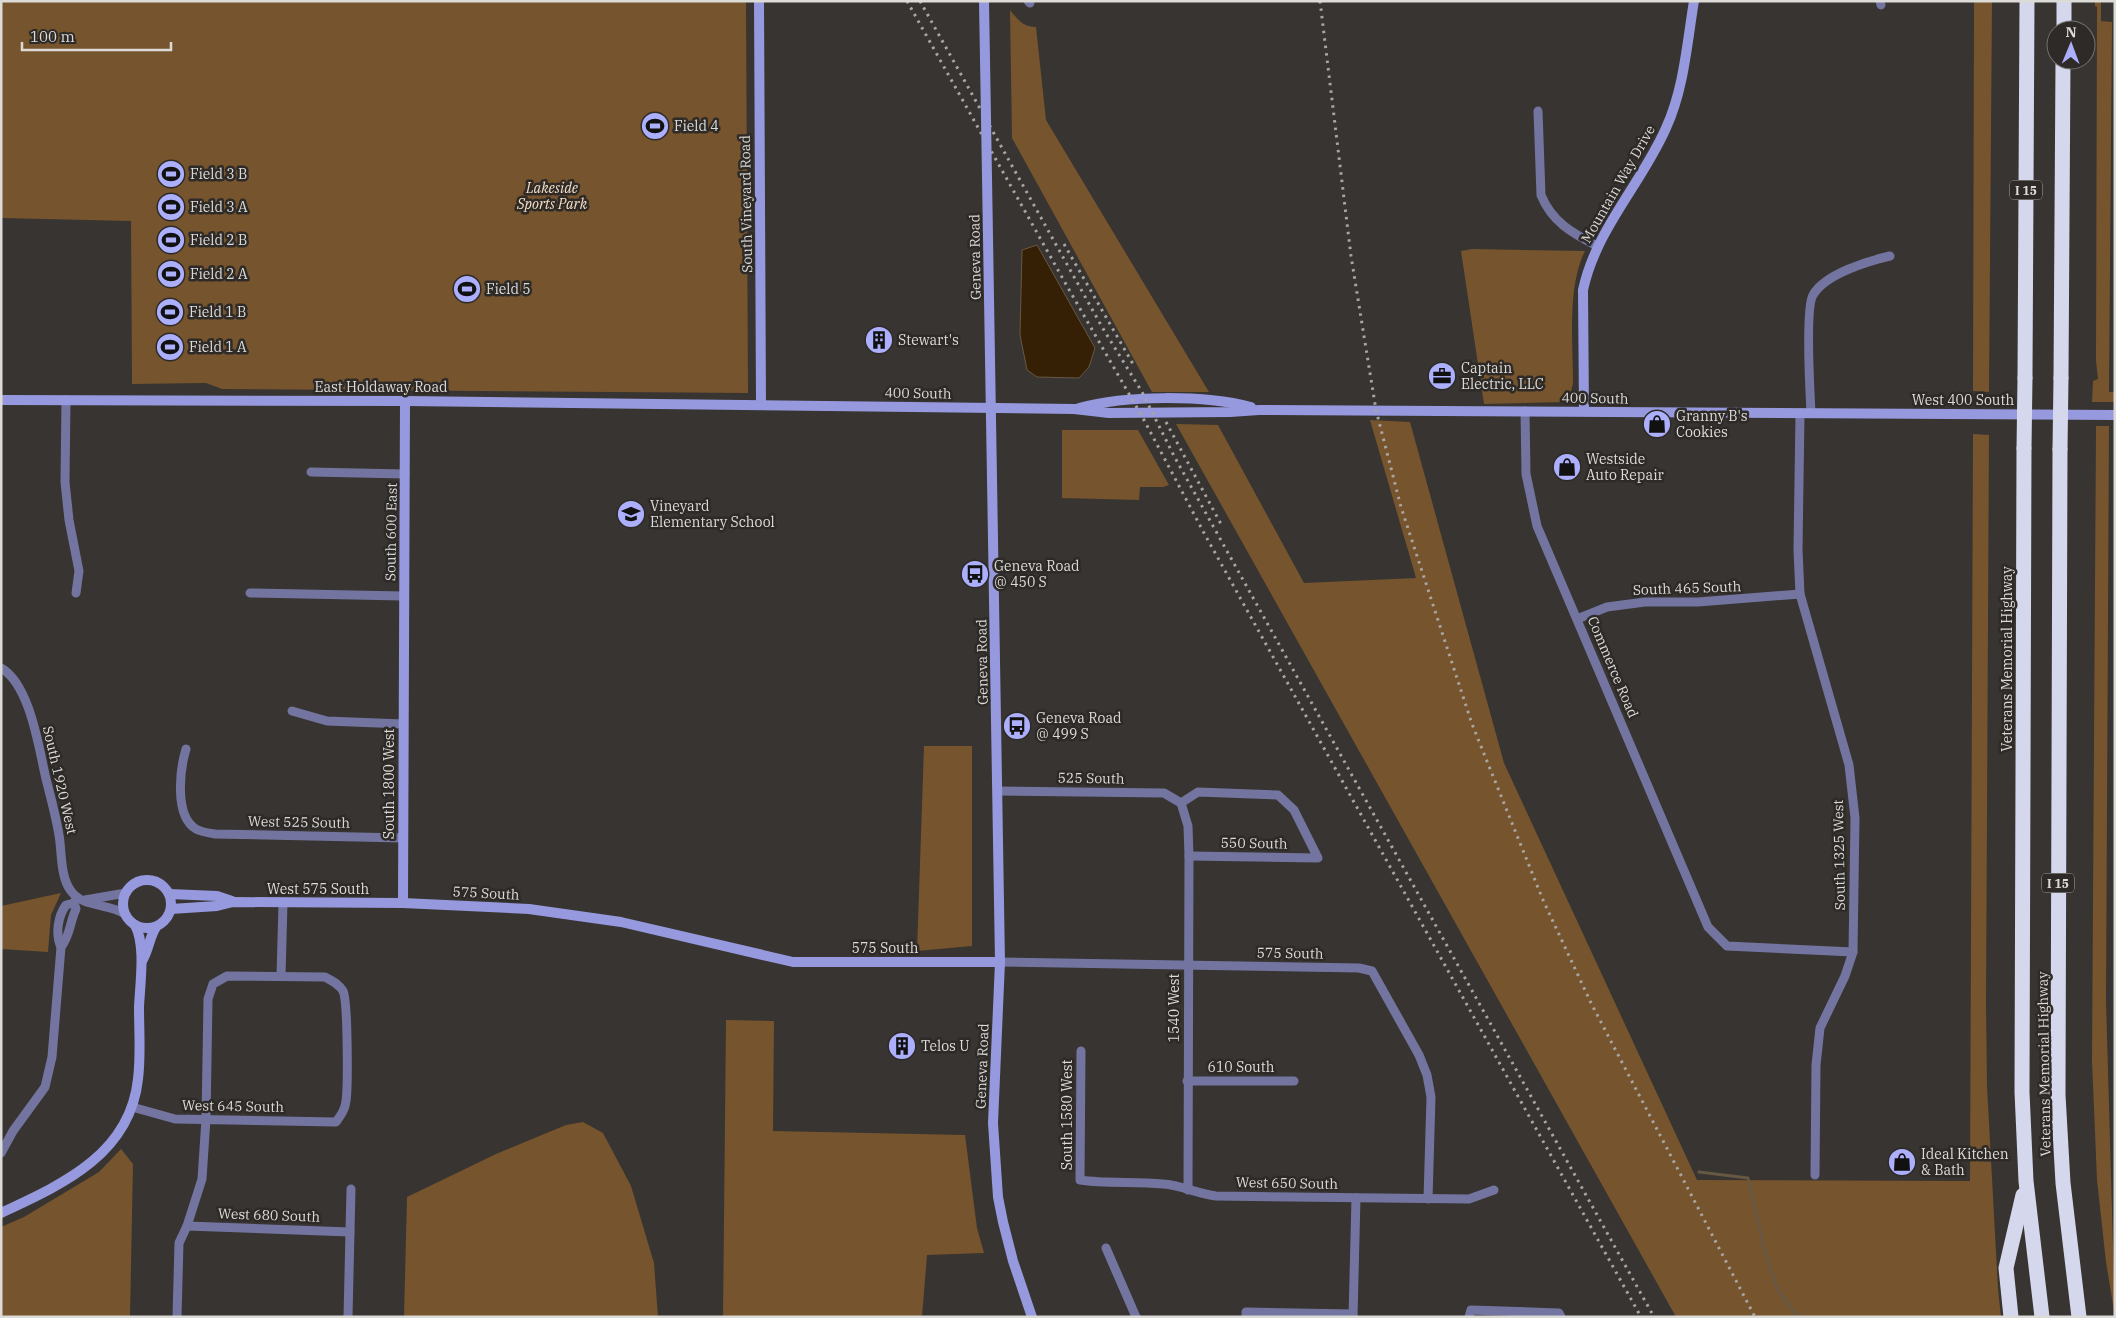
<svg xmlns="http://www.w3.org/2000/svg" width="2116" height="1318" font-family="'IBM Plex Serif',serif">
<rect width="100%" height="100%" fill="#373431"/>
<g fill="#76542d">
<path d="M1,1h745l2,392 -526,-4 -16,-6 -74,1 -1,-163 -130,-3z"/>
<path d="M1974,1h18l-3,391 -16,-1z"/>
<path d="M2095,1h6v20l11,1 -3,370h6v10h-23l1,-21 5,-2 -2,-18 1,-354 -2,-1z"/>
<path d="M1010,10c8,10 13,17 26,17l10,93 163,272h-57l-140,-254z"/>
<path d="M1472,249l113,2c-18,35 -12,91 -12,132l-3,13 -7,6 -79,2 -23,-153z"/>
<path d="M1370,420l40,2 94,341 193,417 273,1 3,-747 16,1 -3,569 1,82 11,203 3,28h-325l-500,-893 42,1 86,158 112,-5z"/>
<path d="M2096,426h13l-3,574 9,317 -9,-55 -9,-82 -5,-119z"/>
<path d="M1062,430h76l31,55 -6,2h-23l-1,13 -77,-2z"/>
<path d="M924,746h48v200l-55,5z"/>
<path d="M61,893l-10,22 -3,37 -47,-3v-43z"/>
<path d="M726,1020l48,1 -1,110 192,4 12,93 7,25 -57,2 -5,62h-199z"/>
<path d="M583,1122l20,11 28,53 23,77 4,54h-254l3,-120 89,-43 70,-29z"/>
<path d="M121,1149l12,15 -3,153h-129v-90l23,-10 75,-45z"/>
</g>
<path fill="#352005" stroke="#675844" d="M1037,245l58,103 -6,19 -10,11 -42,-1 -10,-7 -7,-35 2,-85z"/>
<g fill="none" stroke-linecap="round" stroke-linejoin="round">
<path stroke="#675844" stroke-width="3" d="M1699,1172l49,6 18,78 11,33 21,28"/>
<g stroke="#7375a0" stroke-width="9">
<path d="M1028,1l2,2"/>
<path d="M1880,1l1,4"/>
<path d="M1538,111l3,84c11,27 31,38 56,51"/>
<path d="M66,400l-1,82 4,38 10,51 -3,22"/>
<path d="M1525,411l1,63 11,52 171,401 19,19 126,6"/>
<path d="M1811,413c-1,-21 -6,-105 2,-118 12,-21 55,-34 77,-39"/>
<path d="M1800,414l-2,136 2,44 49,171 6,53 -2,134 -8,24 -25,52 -4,37 -1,110"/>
<path d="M311,472l94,2"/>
<path d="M250,593l153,3"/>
<path d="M1577,619l30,-12 38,-5h53l102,-8"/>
<path d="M1,668c29,16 38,81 45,111 5,19 10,38 13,56 3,17 1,42 12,56 12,17 38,12 54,23"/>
<path d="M292,711l35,10 76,3"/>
<path d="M186,749c-6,20 -12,67 10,80 5,3 13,4 19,5l188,4"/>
<path d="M998,791l166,2 17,10 7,23 1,30 -1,334"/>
<path d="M1181,803l17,-11 80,3 16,15 24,48 -129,-2"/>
<path d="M85,900l41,-7"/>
<path d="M61,947c9,-10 9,-26 15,-38l-2,-6 2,-4"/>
<path d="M1000,962l359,6 13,3 47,84 8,20 4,22 -3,102"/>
<path d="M281,976l2,-73"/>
<path d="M1081,1051l-1,129c27,4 55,1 83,4 18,1 35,10 53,12l253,3 25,-9"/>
<path d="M1187,1081h107"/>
<path d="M132,1107l43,12 161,3c5,-7 9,-12 10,-21 2,-14 2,-100 -3,-110 -4,-7 -11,-10 -18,-14l-98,-1 -14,8 -5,15 -2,120 -4,60 -15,47 -8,17 -2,74"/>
<path d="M1,1153l12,-22 32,-44 7,-30 9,-110c-6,-13 -3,-31 5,-42l8,-2"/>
<path d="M187,1226l163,6"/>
<path d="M1106,1248l30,69"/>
<path d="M348,1317l3,-128"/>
<path d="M1246,1317v-5l107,2"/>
<path d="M1353,1317l3,-119"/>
<path d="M1469,1317l2,-7 88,3 2,4"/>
</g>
<g stroke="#9699dd" stroke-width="10">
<path d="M759,1l2,404"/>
<path d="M987,177l13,785 -7,161 5,74 5,25 10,39 19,56"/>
<path d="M1,400l404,1 669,8 35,4 121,-1 29,-2 856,5"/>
<path d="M1079,408c47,-13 125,-13 172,-1"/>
<path d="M1584,411l-1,-121c13,-61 59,-107 83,-162 18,-39 21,-85 28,-127"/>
<circle cx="147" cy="904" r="24"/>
<path d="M169,894l48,2 15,5"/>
<path d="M403,903l2,-502"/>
<path d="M171,909l46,-3 16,-4 170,1 126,6 92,13 172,40h207"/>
<path d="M142,961c7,-11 7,-23 14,-34"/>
<path d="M1,1213c60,-28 129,-58 137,-134 3,-23 1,-48 1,-72 1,-23 7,-62 -4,-82"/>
</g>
<g stroke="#d5d7ec" stroke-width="15">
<path d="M2064,30v-29"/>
<path d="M2025,378l2,-377"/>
<path d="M2061,378l2,-318"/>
<path d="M2024,448l-2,644 4,89 16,136"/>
<path d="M2060,449l-2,646 5,88 16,134"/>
<path d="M2011,1317l-5,-49 17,-73"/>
</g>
<g stroke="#a8a6a3" stroke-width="3" stroke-dasharray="2.5 5" stroke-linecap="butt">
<path d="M907,1l156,278 81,141 60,113 437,784"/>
<path d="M920,1l182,326 40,65 32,64 480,861"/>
<path d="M1320,1l31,255 25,154 25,97 71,217 71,176 48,103 164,314"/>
<path d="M1064,244l69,120"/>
<path d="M1166,422l56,104"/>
</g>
<path stroke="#9699dd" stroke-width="10" d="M984,1l3,176"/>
<g stroke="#d5d7ec" stroke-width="15">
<path d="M2024,448l1,-70"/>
<path d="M2060,449l1,-71"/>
</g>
</g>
<defs>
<symbol id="stadium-disc" viewBox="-11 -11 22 22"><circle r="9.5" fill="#acaffb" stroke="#2d2a27"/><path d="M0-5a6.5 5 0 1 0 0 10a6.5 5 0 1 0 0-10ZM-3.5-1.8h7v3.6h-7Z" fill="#111"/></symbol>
<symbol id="building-disc" viewBox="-11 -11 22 22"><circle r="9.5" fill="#acaffb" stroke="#2d2a27"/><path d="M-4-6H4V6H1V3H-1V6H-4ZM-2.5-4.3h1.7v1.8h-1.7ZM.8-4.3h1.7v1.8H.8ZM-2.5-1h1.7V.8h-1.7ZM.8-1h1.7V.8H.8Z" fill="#111"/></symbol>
<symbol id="office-disc" viewBox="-11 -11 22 22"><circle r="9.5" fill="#acaffb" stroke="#2d2a27"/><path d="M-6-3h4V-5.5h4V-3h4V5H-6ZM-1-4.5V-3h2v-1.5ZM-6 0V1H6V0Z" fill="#111"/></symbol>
<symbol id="shop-disc" viewBox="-11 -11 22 22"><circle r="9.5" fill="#acaffb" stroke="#2d2a27"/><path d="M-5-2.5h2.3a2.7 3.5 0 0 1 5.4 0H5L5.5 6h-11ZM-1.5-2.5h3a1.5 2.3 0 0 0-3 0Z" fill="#111"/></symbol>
<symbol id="school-disc" viewBox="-11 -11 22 22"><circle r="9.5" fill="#acaffb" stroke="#2d2a27"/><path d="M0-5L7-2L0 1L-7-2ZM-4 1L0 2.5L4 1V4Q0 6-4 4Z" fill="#111"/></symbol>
<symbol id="bus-disc" viewBox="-11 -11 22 22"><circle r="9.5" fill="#acaffb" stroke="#2d2a27"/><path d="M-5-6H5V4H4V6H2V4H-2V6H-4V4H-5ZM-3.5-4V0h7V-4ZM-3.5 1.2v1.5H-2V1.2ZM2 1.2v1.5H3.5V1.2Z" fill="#111"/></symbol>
</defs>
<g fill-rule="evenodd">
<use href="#stadium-disc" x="639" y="110" width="32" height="32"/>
<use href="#stadium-disc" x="155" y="158" width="32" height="32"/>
<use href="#stadium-disc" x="155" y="191" width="32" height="32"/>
<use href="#stadium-disc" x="155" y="224" width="32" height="32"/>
<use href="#stadium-disc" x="155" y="258" width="32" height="32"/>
<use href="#stadium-disc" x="451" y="273" width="32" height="32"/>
<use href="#stadium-disc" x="154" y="296" width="32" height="32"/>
<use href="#building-disc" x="863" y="324" width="32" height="32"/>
<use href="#stadium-disc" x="154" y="331" width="32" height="32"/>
<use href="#office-disc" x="1426" y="360" width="32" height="32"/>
<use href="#shop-disc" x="1641" y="408" width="32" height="32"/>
<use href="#shop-disc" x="1551" y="451" width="32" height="32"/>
<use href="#school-disc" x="615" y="498" width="32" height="32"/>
<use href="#bus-disc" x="959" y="558" width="32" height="32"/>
<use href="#bus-disc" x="1001" y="710" width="32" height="32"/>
<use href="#building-disc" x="886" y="1030" width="32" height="32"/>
<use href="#shop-disc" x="1886" y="1146" width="32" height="32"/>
</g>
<g text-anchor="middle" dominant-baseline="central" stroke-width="5" stroke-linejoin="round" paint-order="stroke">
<g fill="#2d2a27" stroke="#a8a6a3" stroke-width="1">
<rect x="2010" y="180.5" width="32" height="19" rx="4"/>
<rect x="2042" y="873.5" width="32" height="19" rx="4"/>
</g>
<g font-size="12" font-weight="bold" fill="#dddbd8">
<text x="2026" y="190">I 15</text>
<text x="2058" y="883">I 15</text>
</g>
<g font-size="14" fill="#dddbd8" stroke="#2d2a27" text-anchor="start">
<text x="674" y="126">Field 4</text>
<text x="190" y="174">Field 3 B</text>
<text x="190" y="207">Field 3 A</text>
<text x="190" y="240">Field 2 B</text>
<text x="190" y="274">Field 2 A</text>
<text x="486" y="289">Field 5</text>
<text x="189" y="312">Field 1 B</text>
<text x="898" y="340">Stewart's</text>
<text x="189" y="347">Field 1 A</text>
<text x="1461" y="368">Captain<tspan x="1461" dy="16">Electric, LLC</tspan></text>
<text x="1676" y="416">Granny B's<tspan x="1676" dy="16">Cookies</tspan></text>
<text x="1586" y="459">Westside<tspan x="1586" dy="16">Auto Repair</tspan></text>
<text x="650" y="506">Vineyard<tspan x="650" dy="16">Elementary School</tspan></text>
<text x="994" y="566">Geneva Road<tspan x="994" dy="16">@ 450 S</tspan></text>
<text x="1036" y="718">Geneva Road<tspan x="1036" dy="16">@ 499 S</tspan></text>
<text x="921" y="1046">Telos U</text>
<text x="1921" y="1154">Ideal Kitchen<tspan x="1921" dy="16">&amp; Bath</tspan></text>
</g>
<g font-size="14" fill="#dddbd8" stroke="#2d2a27">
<text transform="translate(1618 184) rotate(-60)">Mountain Way Drive</text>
<text transform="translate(746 204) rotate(-91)">South Vineyard Road</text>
<text transform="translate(975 257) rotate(-91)">Geneva Road</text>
<text x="381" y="387">East Holdaway Road</text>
<text transform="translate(918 393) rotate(1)">400 South</text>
<text transform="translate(1595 398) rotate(1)">400 South</text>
<text x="1963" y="400">West 400 South</text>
<text transform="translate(391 532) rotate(-89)">South 600 East</text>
<text transform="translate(1687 588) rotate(-2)">South 465 South</text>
<text transform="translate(2007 659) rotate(-90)">Veterans Memorial Highway</text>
<text transform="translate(982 662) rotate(-91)">Geneva Road</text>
<text transform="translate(1613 667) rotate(67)">Commerce Road</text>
<text transform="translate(1091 778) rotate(1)">525 South</text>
<text transform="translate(60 780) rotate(77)">South 1920 West</text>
<text transform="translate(389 784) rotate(-90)">South 1800 West</text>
<text transform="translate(299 822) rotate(1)">West 525 South</text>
<text transform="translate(1254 843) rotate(1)">550 South</text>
<text transform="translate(1839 855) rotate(-91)">South 1325 West</text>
<text x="318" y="889">West 575 South</text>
<text transform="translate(486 893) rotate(3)">575 South</text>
<text x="885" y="948">575 South</text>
<text transform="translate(1290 953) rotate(1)">575 South</text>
<text transform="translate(1174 1008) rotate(-90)">1540 West</text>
<text transform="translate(2044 1064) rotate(-91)">Veterans Memorial Highway</text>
<text transform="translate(982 1066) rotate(-88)">Geneva Road</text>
<text x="1241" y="1067">610 South</text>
<text transform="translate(233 1106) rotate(1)">West 645 South</text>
<text transform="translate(1067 1115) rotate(-90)">South 1580 West</text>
<text transform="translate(1287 1183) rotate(1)">West 650 South</text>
<text transform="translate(269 1215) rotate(2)">West 680 South</text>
</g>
<g font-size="14" font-style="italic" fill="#f9e0c4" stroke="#2d2a27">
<text x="552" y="188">Lakeside<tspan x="552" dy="16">Sports Park</tspan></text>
</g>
</g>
<rect width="2116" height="1318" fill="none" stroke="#dddbd8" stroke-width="5"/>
<g transform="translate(2071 45) rotate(1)"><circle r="24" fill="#2d2a27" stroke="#73716e"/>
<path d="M0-4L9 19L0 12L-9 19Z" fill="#acaffb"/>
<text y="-8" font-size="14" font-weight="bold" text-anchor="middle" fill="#dddbd8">N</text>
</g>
<path d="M22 42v8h149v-8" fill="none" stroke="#dddbd8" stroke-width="2.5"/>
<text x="30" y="42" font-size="15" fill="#dddbd8" stroke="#2d2a27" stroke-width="4" paint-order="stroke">100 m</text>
</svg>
